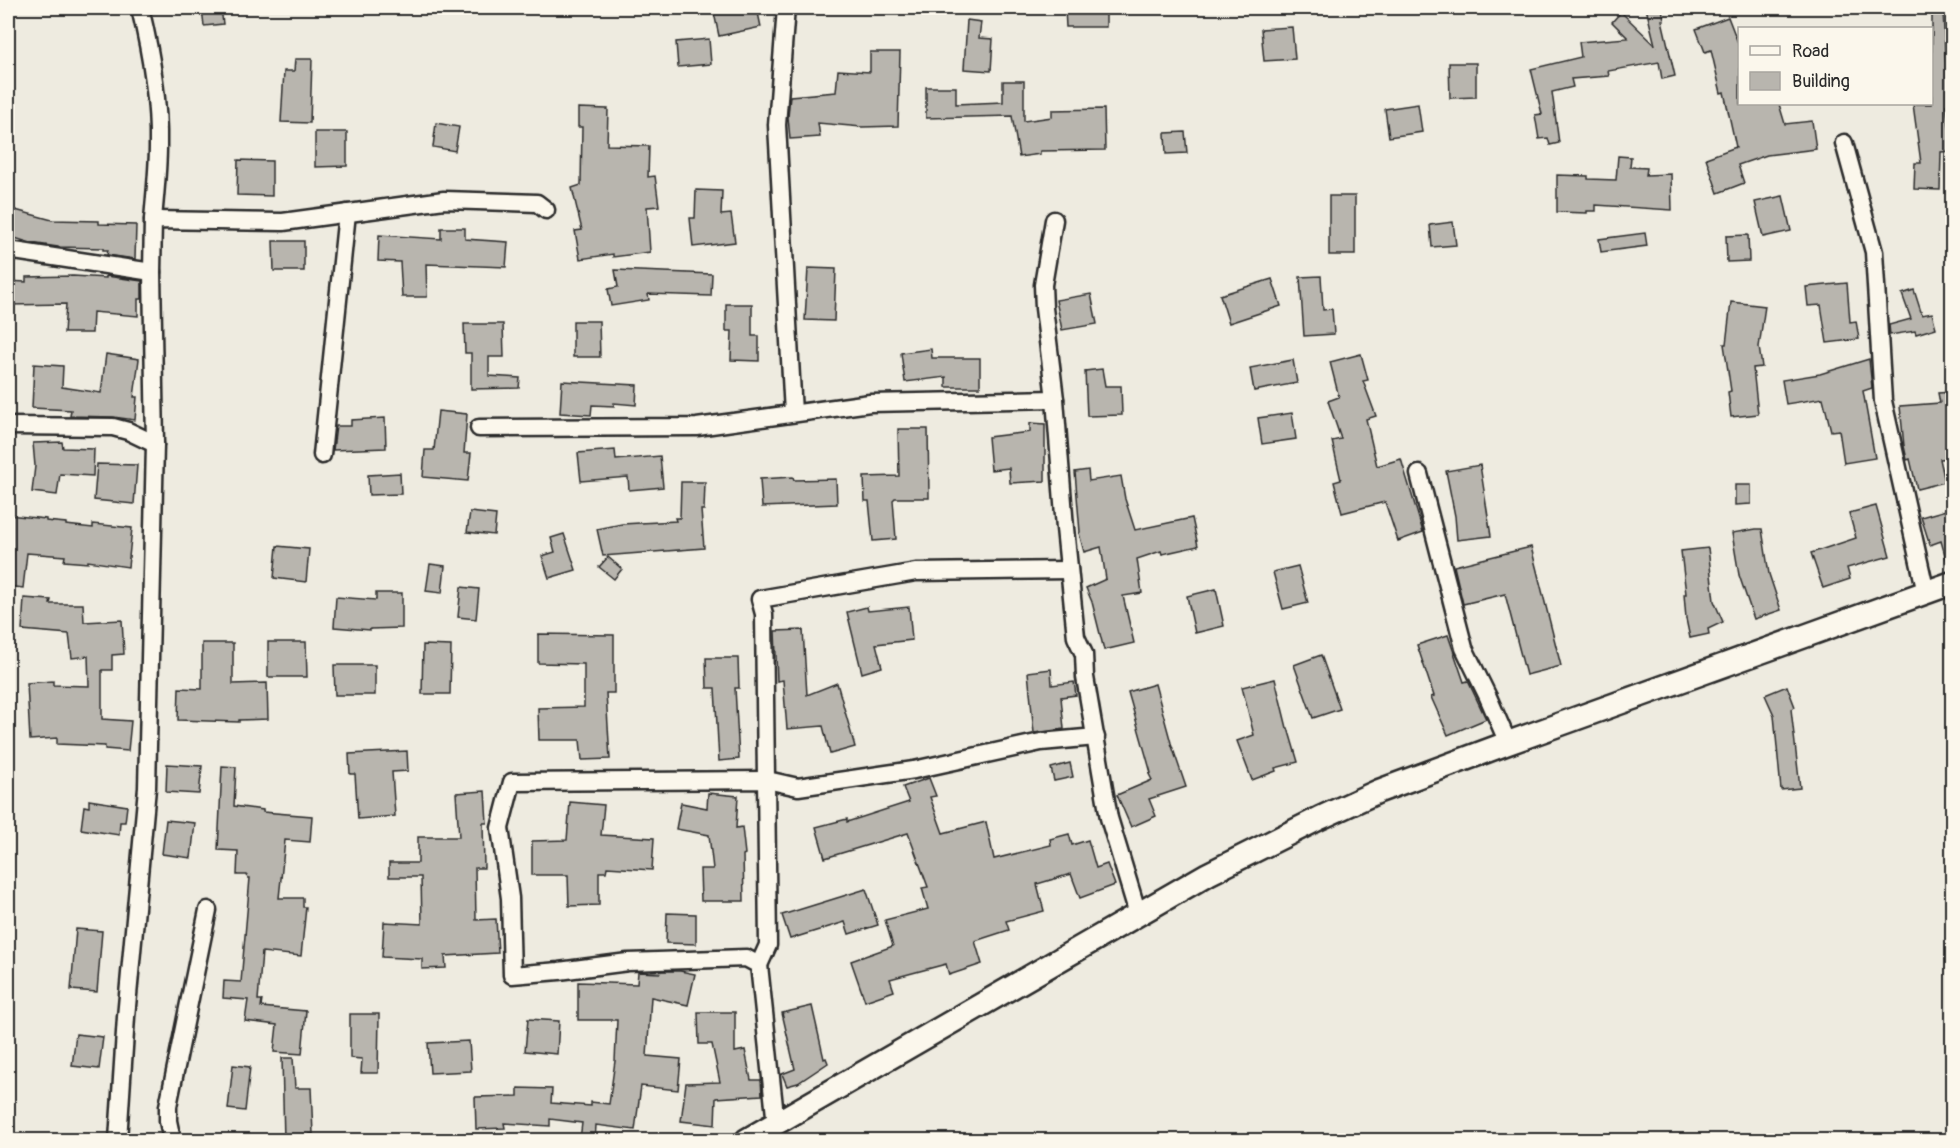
<svg xmlns="http://www.w3.org/2000/svg" width="1960" height="1148" font-family="Pangolin,sans-serif">
<rect width="100%" height="100%" fill="#eeebe0"/>
<filter id="ink" filterUnits="userSpaceOnUse"><feTurbulence type="fractalNoise" baseFrequency=".0167" numOctaves="2"/><feDisplacementMap in="SourceGraphic" scale="12" xChannelSelector="R" yChannelSelector="G"/><feConvolveMatrix kernelMatrix="1 2 1 2 8 2 1 2 1" color-interpolation-filters="sRGB"/></filter>
<g filter="url(#ink)">
<g fill="#b8b5ae" stroke="#2b2b2b" stroke-width="1.5">
<path d="M202,8h19l2,16 -19,2z"/>
<path d="M713,8h44l4,19 -42,9z"/>
<path d="M1065,8h41v19h-40z"/>
<path d="M1646,8h16l2,12h-2l13,56 -13,3 -3,-17 -51,9 1,5 -38,3 2,8 -21,5 7,51 -9,2 -2,-7 -9,1 -4,-24 7,-1 -11,-45 50,-12 -2,-15 49,-4 -16,-16 9,-10 34,33z"/>
<path d="M1943,11l3,57 7,-2v38l-7,1 7,46 -12,1 -1,38 -26,-1 1,-26h6l-8,-59h19v-92z"/>
<path d="M1728,17l12,31v56h39l6,20 27,-3 4,28 -49,6 -29,10 6,18 -26,10 -12,-35 30,-11 -12,-55 -3,1 -10,-43 -6,2 -9,-23z"/>
<path d="M967,20l14,2 -2,16 14,1 -2,32 -27,-2z"/>
<path d="M1292,27l3,32 -31,2 -3,-32z"/>
<path d="M709,39l2,25 -33,3 -2,-25z"/>
<path d="M870,52h30l-2,74 -36,1 -44,-4 2,14 -30,2 -2,-22 2,-21 46,-4 2,-22 32,2z"/>
<path d="M295,59h17l-2,64 -29,-1 3,-51h10z"/>
<path d="M1449,63h27v34l-26,1z"/>
<path d="M1003,81h21v40l28,-4v-7l52,-1 1,41 -65,1v3l-21,3 -7,-41 -86,2v-31h30v17l47,-2z"/>
<path d="M1418,104l4,28 -33,5 -4,-28z"/>
<path d="M578,108l30,1 -1,36 42,1 -1,31 7,-1 4,30 -12,1 3,45 -37,5v-3l-33,5 -5,-28 7,-1 -10,-42 9,-3 1,-58h-4z"/>
<path d="M436,123l23,4 -4,24 -22,-4z"/>
<path d="M315,132h32v34l-32,1z"/>
<path d="M1185,132l2,21 -21,1 -1,-21z"/>
<path d="M1618,156l13,1 -1,10 17,1 -1,7 25,-1 1,36 -76,-5v6h-9v2l-30,-1v-37l31,1v3l28,1z"/>
<path d="M238,160l34,1v35l-35,-1z"/>
<path d="M696,190l26,1 -1,24 10,-1 4,28 -42,5 -3,-29h5z"/>
<rect x="1329" y="196" width="26" height="59"/>
<path d="M1783,196l8,35 -28,6 -8,-35z"/>
<path d="M8,208l44,12 47,1v3l37,1 -1,34 -28,-4 1,-5h-5v-2l-45,-1 -27,-4 -23,-7z"/>
<path d="M1453,222l3,23 -24,2 -2,-22z"/>
<path d="M441,228h24v11l43,3 -2,25 -80,-3 1,33h-25l-2,-35 -22,-1 1,-26 62,4z"/>
<path d="M1645,233l2,13 -46,6 -2,-13z"/>
<path d="M1748,235l1,26 -22,1 -1,-26z"/>
<path d="M273,241h31v30h-30z"/>
<path d="M808,268l28,1 -2,52 -29,-1z"/>
<path d="M615,270l97,4 -1,22 -63,-2 1,6 -38,6 -3,-17 10,-2z"/>
<path d="M73,276l33,2v-2l36,5v18h-4v17l-45,-4 -1,21h-28l2,-29 -58,1v-24l18,1v-5z"/>
<path d="M1321,276l2,34 9,-1 2,25 -30,2 -4,-59z"/>
<path d="M1272,279l9,27 -52,17 -9,-28z"/>
<path d="M1847,283l3,39 6,-1 3,18 -32,4 -6,-38 -13,1 -2,-19z"/>
<path d="M1914,290l8,25 10,-2 4,15 -20,6 -1,-3 -25,4 -1,-10 22,-6 -9,-25z"/>
<path d="M1091,294l6,30 -35,6 -6,-30z"/>
<path d="M1731,302l34,4 -6,41 3,20 -9,1 5,46 -27,3 -3,-25 3,-1 -7,-47h2z"/>
<path d="M726,304h26v32h7v25l-28,-1 1,-29h-6z"/>
<path d="M573,321h26l1,36h-27z"/>
<path d="M464,324h39l1,33h-15v19l31,2 -1,10 -48,1v-36h-6z"/>
<path d="M931,349l1,9h48v29h-34v-10l-41,5 -4,-29z"/>
<path d="M106,354l33,5 -5,38h3l-2,23 -22,-3 -43,-1 1,-6 -39,-2 2,-44 29,2 -1,21 39,6z"/>
<path d="M1361,354l7,26 -5,1 13,35 -10,3 11,47 24,-7 22,73 -25,9 -13,-39 -43,11 -8,-31 7,-2 -9,-39 9,-2 -13,-38 11,-4 -9,-35z"/>
<path d="M1869,359l3,29 -9,3 12,67 -31,5 -5,-33 -8,1 -8,-33 -37,6 -4,-24 38,-6z"/>
<path d="M1293,360l4,23 -43,8 -4,-23z"/>
<path d="M1102,369l3,17h16l1,29 -35,1 -2,-45z"/>
<path d="M562,381l75,4 -1,20 -22,-2v3l-22,-1 -1,10 -31,-2z"/>
<path d="M1953,392v66l-13,1 5,23 -28,7 -7,-30 -3,1 -3,-14 -4,-40 40,-3 -2,-10z"/>
<path d="M438,411l29,3 -3,39h7l-3,28 -45,-4 2,-27h9z"/>
<path d="M1292,413l4,26 -34,5 -4,-26z"/>
<path d="M385,418l1,30 -53,2 3,-24h15v-6z"/>
<path d="M1030,423l15,1v57l-35,2 -1,-15 -18,2 -3,-33 42,-5z"/>
<path d="M898,429h30l1,69h-34l-2,2 3,39 -23,2 -4,-40h-4l-1,-24 35,-1z"/>
<path d="M62,442l1,6 31,1 -1,27 -33,-2 -3,21 -25,-3 3,-26 -2,-23z"/>
<path d="M615,450l1,10 44,-4 3,31 -34,3 -1,-13 -47,4 -3,-28z"/>
<path d="M97,464l40,1 -3,39 -40,-4z"/>
<path d="M1480,465l11,71 -34,4 -2,-24 -9,-45z"/>
<path d="M1088,470l1,11 32,-5 4,23 10,31 57,-12 6,28 -36,8 -1,-3 -24,8 5,34 -19,3 11,47 -30,7 -12,-48 -6,-14 20,-9 -5,-32 -17,5 -5,-19 1,-1 -5,-60z"/>
<path d="M400,473l1,21 -32,1 -1,-20z"/>
<path d="M793,477l1,3 42,-1 1,25 -75,3 -2,-28z"/>
<path d="M681,482h24l-1,28h-3l3,38 -101,8 -6,-27 25,-5 54,-3 -1,-3h5z"/>
<path d="M1735,485h16v19l-16,1z"/>
<path d="M1876,506l14,50 -43,12 3,11 -27,9 -12,-35 45,-15 -7,-25z"/>
<path d="M1953,508v61h-4l-8,-28 -11,4 -9,-28z"/>
<path d="M470,512l26,3 -2,20 -27,-3z"/>
<path d="M8,515l38,4v2l20,2v2l27,3v-4l39,4 -4,39 -40,-6v2l-24,-2 1,-5 -38,-3 -4,35 -15,-2z"/>
<path d="M1756,529h6l7,45 12,36 -27,9 -15,-44 -7,-42z"/>
<path d="M564,534l12,36 -27,8 -7,-22 13,-4 -4,-14z"/>
<path d="M277,546l32,3 -3,33 -32,-4z"/>
<path d="M1531,547l30,119 -35,9 -21,-81 -42,10 -9,-38z"/>
<path d="M1708,548l6,53 9,21 -15,7 1,5 -19,4 -4,-19 -2,-25h2l-5,-43z"/>
<path d="M608,557l14,12 -8,10 -15,-12z"/>
<path d="M430,564l15,2 -3,27 -16,-2z"/>
<path d="M1298,566l10,37 -25,6 -10,-37z"/>
<path d="M461,587l18,2 -3,30 -18,-2z"/>
<path d="M1216,589l8,37 -29,7 -8,-37z"/>
<path d="M376,593h26v35l-32,1v1l-36,-3 2,-30 40,3z"/>
<path d="M24,598l27,2 -1,4h33l1,18 38,-2 2,34 -12,1v15h-10v49l29,2 -3,30 -23,-2v-3l-48,-2v-6l-27,2 -3,-57 26,-2v4l36,1 -1,-30 -16,2 -3,-24 -47,-4z"/>
<path d="M867,607l1,4 41,-4 3,33 -36,4 6,23 -20,6 -15,-61z"/>
<path d="M803,630l4,65 30,-12 18,64 -25,7 -7,-28 -36,3 -4,-49 -6,1 -2,-50z"/>
<path d="M538,634l76,1v58h-8l4,66 -28,1 -2,-20h-41l-1,-32 46,-1v-43l-46,-1z"/>
<path d="M1448,635l16,47 4,-1 18,38 -38,16 -17,-38 3,-1 -17,-51z"/>
<path d="M268,642h38l1,35h-39z"/>
<path d="M202,643h31v41l34,-1 1,36 -29,1v2l-61,-2 1,-32 23,1z"/>
<path d="M423,645l28,1 -1,48h-28z"/>
<path d="M1321,655l19,54 -27,9 -19,-53z"/>
<path d="M706,658h32l1,30h-4l4,71 -20,2 -4,-73h-8z"/>
<path d="M334,665h41v30h-40z"/>
<path d="M1051,669l1,16 22,-3 2,13 -15,2 3,32 -30,4 -6,-61z"/>
<path d="M1275,679l12,49h1l10,34 -23,6 1,3 -24,9 -15,-39 17,-6 -12,-48z"/>
<path d="M1155,684l16,59 15,44 -37,12 7,17 -25,11 -14,-32 35,-15 -3,-6 2,-1 -23,-81z"/>
<path d="M1787,686l8,21 -4,2 9,79 -19,2 -7,-75 -9,-20z"/>
<path d="M407,751l1,20 -16,1 3,44 -37,3 -3,-45h-5l-1,-20z"/>
<path d="M1070,763l3,14 -19,4 -3,-13z"/>
<path d="M167,764l35,2 -3,28 -33,-2z"/>
<path d="M222,766l14,1 -2,39 29,4v2l49,4 -2,26 -25,-2 -6,58h24v9h3l-5,49 -39,-4 -4,48h4l-1,7 45,4 -4,43 -28,-2 3,-27 -32,-4 3,-21 -25,-2 1,-17 17,1 9,-104h-2l-1,-3h-10l1,-24 -20,-1z"/>
<path d="M929,778l7,18 -6,1 13,36 43,-11 8,37 57,-14 -1,-6 19,-5 3,11 16,-5 8,28 11,-4 8,21 -35,13 -9,-24 -34,10 7,27 -38,10 3,9 -34,11 7,23 -33,11 -3,-11 -56,15 4,12 -29,10 -14,-40 42,-15 -8,-26 43,-11 -6,-21 6,-1 -20,-54 -83,25 -9,-31 31,-8v3l62,-20 -6,-15z"/>
<path d="M485,791l2,32h-4l1,45h-9l1,52 20,-1 2,34 -53,3 1,12 -24,1v-10l-40,-2 2,-35 38,2 -1,-47h-32v-14h29v-26h41l-3,-44z"/>
<path d="M708,793l30,3 -2,32 6,-1 3,27 -2,1 1,46h-43l-1,-32h13l-4,-34 -33,-6 5,-26 26,5z"/>
<path d="M89,800l38,6 -2,16h-5l-1,13 -38,-6 3,-23 5,1z"/>
<path d="M570,802l34,3 -3,30 53,3 -2,32 -45,-3 -1,5h-7v33l-30,1 -1,-31h-36v-34l35,-1z"/>
<path d="M166,820l29,3 -4,35 -29,-4z"/>
<path d="M866,889l12,36 -29,9 -4,-12 -55,17 -8,-24z"/>
<path d="M667,913l29,1v30l-30,-1z"/>
<path d="M76,929l26,2 -5,61 -26,-2z"/>
<path d="M661,971h19l15,3 -7,31 -37,-8 -4,59 34,3 -3,31 -37,-4 -6,44 -39,-5 -1,15h-15l2,-17 -32,-4v7l-46,-3 1,5 -29,1 -1,-32 43,-1v-8l34,1 -1,14 40,3v-4l18,2 6,-43 2,-41h-39v-38l59,2 1,-12 22,1z"/>
<path d="M812,1006l12,53 2,-1 2,5 -30,20 -11,3 -5,-12 13,-5 -13,-56z"/>
<path d="M698,1012h37v40l10,-2 6,30h10l1,15 -46,3 -1,27 -34,-4 5,-38 34,-1 -8,-38h-13z"/>
<path d="M350,1014h29l-1,59h-17l1,-14 -12,-1z"/>
<path d="M528,1019l31,2 -2,33 -32,-3z"/>
<path d="M76,1034l27,3 -4,32 -27,-3z"/>
<path d="M469,1041l2,30 -41,2 -2,-30z"/>
<path d="M282,1058h11l2,30h16l2,46h-3v6h-26z"/>
<path d="M233,1065l17,2 -5,44 -17,-2z"/>
</g>
<g fill="none" stroke-linecap="round" stroke-linejoin="round">
<defs>
<g id="minor">
<path d="M140,8c11,45 19,91 18,138 0,24 -3,49 -5,74"/>
<path d="M786,8l-9,117 16,288"/>
<path d="M1844,143l30,109 9,149 43,192"/>
<path d="M1054,220l-11,65 1,23 11,91 10,129 11,109 8,17 1,23 24,141 29,96"/>
<path d="M8,250l144,22"/>
<path d="M8,426l105,1 15,4 27,13"/>
<path d="M479,428l218,-1 173,-24 185,-4"/>
<path d="M322,455l25,-242"/>
<path d="M1419,474l45,174 24,49 20,46"/>
<path d="M759,965l9,-20 -4,-331 -4,-15 156,-27 153,-2"/>
<path d="M776,1125l-17,-160 -13,-7 -118,4 -69,9 -47,4 -2,-77 -10,-70 12,-46 255,-2 31,7 116,-17 127,-28 55,-5"/>
<path d="M118,1140l8,-123 21,-229 8,-344 -3,-172 1,-52 130,2 161,-22 93,3 9,7"/>
<path d="M172,1140l-4,-19v-15l40,-196"/>
</g>
<path id="secondary" d="M747,1140l461,-266 112,-56 59,-27 129,-48 444,-160"/>
</defs>
<use href="#minor" stroke="#2b2b2b" stroke-width="21"/>
<use href="#secondary" stroke="#2b2b2b" stroke-width="27"/>
<use href="#minor" stroke="#fbf7ec" stroke-width="16"/>
<use href="#secondary" stroke="#fbf7ec" stroke-width="22"/>
</g>
</g>
<rect width="1960" height="1148" fill="none" stroke="#fbf7ec" stroke-width="30"/>
<rect x="15" y="15" width="1930" height="1118" fill="none" stroke="#2b2b2b" stroke-width="2" filter="url(#ink)"/>
<rect x="1738" y="27" width="195" height="78" fill="#fbf7ec" stroke="#a8a59f" stroke-width="1.5"/>
<rect x="1750" y="46" width="30" height="9" fill="#fbf7ec" stroke="#a8a59f" stroke-width="1.5"/>
<text x="1792" y="57" font-size="18" fill="#2b2b2b">Road</text>
<rect x="1750" y="72" width="30" height="18" fill="#b8b5ae" stroke="#a8a59f" stroke-width="1.5"/>
<text x="1792" y="87" font-size="18" fill="#2b2b2b">Building</text>
</svg>
